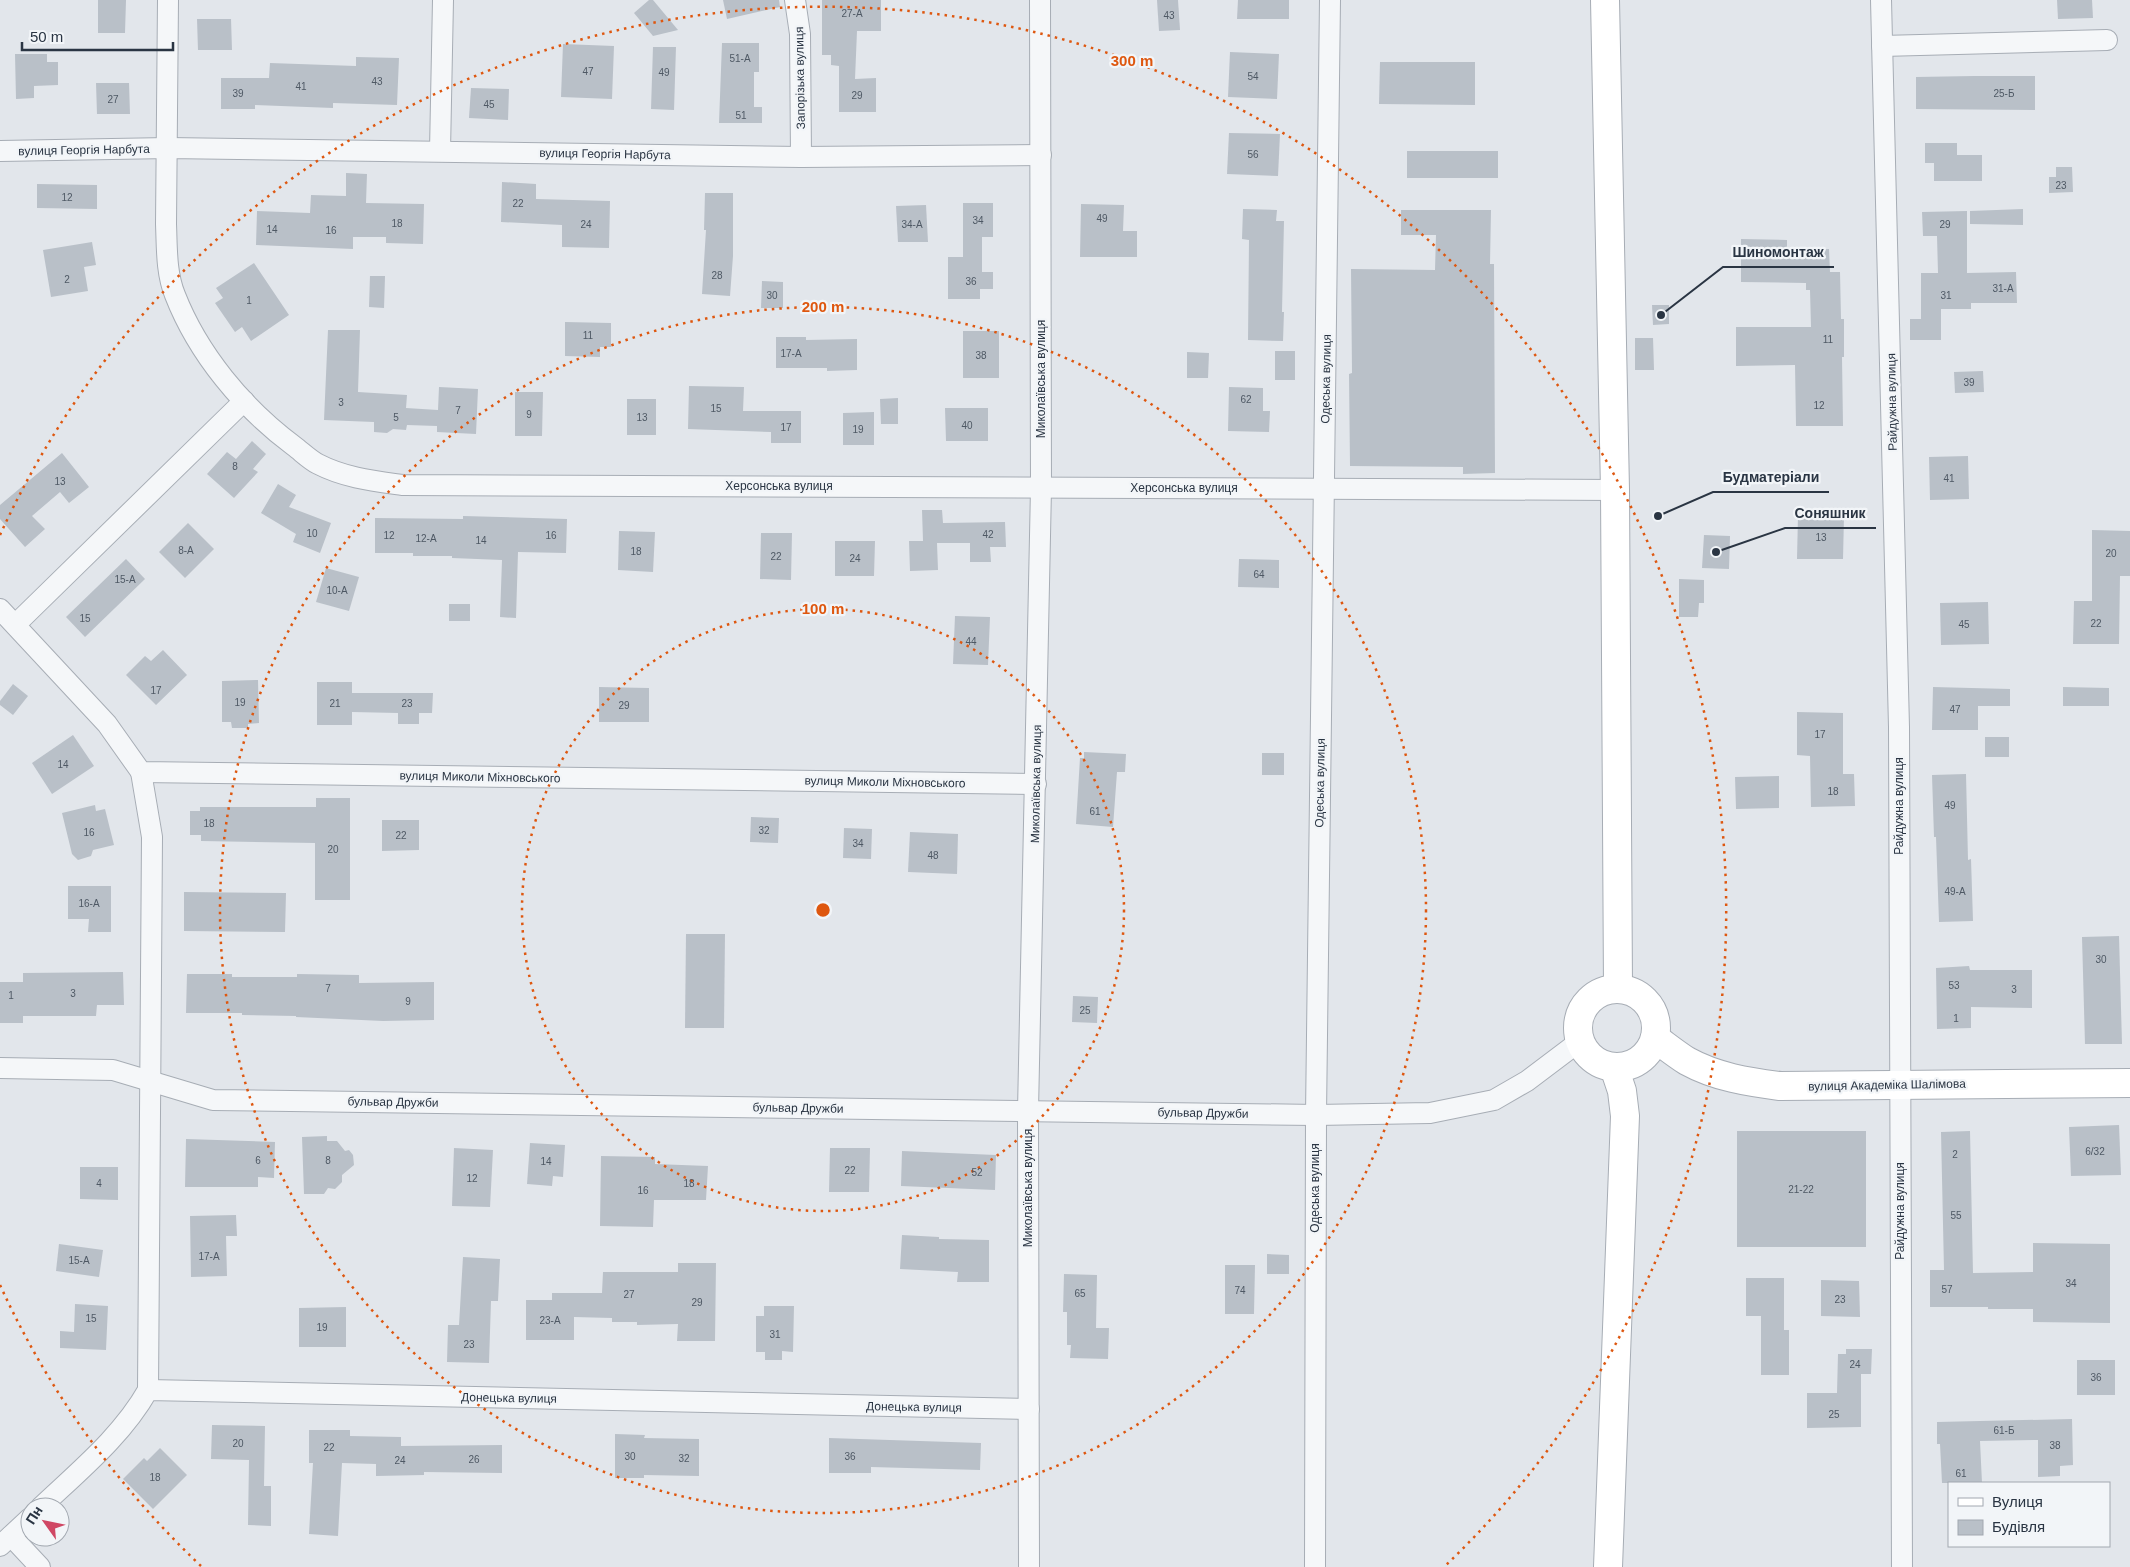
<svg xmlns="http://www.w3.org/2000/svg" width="2130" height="1567" font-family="Helvetica,sans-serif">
<rect width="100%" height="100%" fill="#e2e6eb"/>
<g fill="#b9c0c8">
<path d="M98,0h28l-1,33h-27z"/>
<path d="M649,0h4l25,30 -25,6 -19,-23z"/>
<path d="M723,0h56l1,7 -53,12z"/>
<path d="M822,0h59v31h-24l-2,48 21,-1v34h-37v-46l-8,-1v-10h-9z"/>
<path d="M1157,0h21l2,30 -21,1z"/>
<path d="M1238,0h51v19h-52z"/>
<path d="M2057,0h35l1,18 -35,1z"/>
<path d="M197,19h34l1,31h-34z"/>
<path d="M722,43h37v29h-5v35h8v16h-43z"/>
<path d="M563,44l51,2 -2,53 -51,-2z"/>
<path d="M653,47h23l-2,63 -23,-1z"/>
<path d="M1230,52l49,2 -2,45 -49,-2z"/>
<path d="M15,54h32v8h11v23l-24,1v12l-18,1z"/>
<path d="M356,57l43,1 -2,47 -64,-2v5l-78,-3v4h-34v-31h48l1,-15 86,3z"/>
<path d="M1380,62h95v43l-96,-1z"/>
<path d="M1974,76h61v34l-119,-1v-32z"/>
<path d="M96,83h33l1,31h-33z"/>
<path d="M471,88l38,1 -1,31 -39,-2z"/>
<path d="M1229,133l51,1 -2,42 -51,-2z"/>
<path d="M1925,143h32v12h25v26h-48v-18h-9z"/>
<rect x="1407" y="151" width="91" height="27"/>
<path d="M2056,167h16l1,25 -24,1v-16h7z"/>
<path d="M346,173l21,1 -1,29 58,1 -1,40 -37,-1v-6h-33v12l-97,-4 1,-34 53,2 1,-18 35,1z"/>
<path d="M502,182l34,2v15l74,2 -1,47 -47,-1v-22l-61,-3z"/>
<path d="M37,184l60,1v24l-60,-1z"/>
<path d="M705,193h28v63l-3,40 -28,-2 4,-64h-2z"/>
<path d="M963,203h30v34h-11v35h11v17h-13v10h-32v-42h15z"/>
<path d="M1081,204l43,1 -1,26h14v26h-57z"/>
<path d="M926,205l2,37h-30l-2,-36z"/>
<path d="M1243,209l34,1 -1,11h8l-2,91h2l-1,29 -35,-1 1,-100 -7,-1z"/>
<path d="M2023,209v16l-53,-1v-13z"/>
<path d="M1401,210h90l-1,54h4l1,209 -32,1v-7l-113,-1 -1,-92 3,-1 -1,-104 84,1 1,-35h-35z"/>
<path d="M1967,211v62l49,-1 1,31h-46v6h-30v31h-31v-21h11v-46h17l-1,-37h-14l-1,-24z"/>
<path d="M1741,239l46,1v10l42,-1 1,23h10l1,47h3v38h-2l1,69h-47l-1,-61 -59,1v-39h75l-1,-37h-4v-7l-65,-1z"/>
<path d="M92,242l4,23 -12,2 4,24 -37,6 -8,-47z"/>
<path d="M254,263l35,52 -38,26 -9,-14 -7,5 -20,-29 8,-5 -7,-10z"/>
<path d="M370,276h15l-1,32 -15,-1z"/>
<path d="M762,281l21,1v26h-22z"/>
<path d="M1652,305h17v19l-16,1z"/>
<path d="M565,322l46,1v24h-11v10l-35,-1z"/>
<path d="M328,330h32l-2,62 49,3 -1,13 32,2 1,-23 39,2 -2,45 -39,-2v-6l-30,-1 -1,5 -13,-1 -6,4 -13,-1v-10l-50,-2z"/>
<rect x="963" y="331" width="36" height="47"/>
<path d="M776,337h30v3l51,-1v31l-30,1v-3h-51z"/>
<path d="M1635,338h18l1,32h-19z"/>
<rect x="1275" y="351" width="20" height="29"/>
<path d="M1187,352l22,1 -1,25h-21z"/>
<path d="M1983,371l1,21 -29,1 -1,-21z"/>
<path d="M689,386l55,1 -1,24h58v32h-30v-11l-83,-3z"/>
<path d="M1229,387l34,1v23h7l-1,21 -41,-1z"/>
<path d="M515,392h28l-1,44h-27z"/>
<path d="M898,398v26h-17l-1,-25z"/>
<rect x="627" y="399" width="29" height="36"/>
<path d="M945,408h43v33h-42z"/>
<path d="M874,412v33h-31v-32z"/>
<path d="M252,441l14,13 -13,15 5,3 -24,26 -27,-24 20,-22 9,7z"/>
<path d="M62,453l27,34 -20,16 -9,-11 -28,24 13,13 -20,18 -25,-28v-14z"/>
<path d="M1968,456l1,43 -39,1 -1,-43z"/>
<path d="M278,484l18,11 -7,12 42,16 -11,30 -27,-11 3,-8 -35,-21z"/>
<path d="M922,510h20l1,13 62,-1 1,25h-16l1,15h-21v-19h-33l1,27 -28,1 -1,-30h14z"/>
<path d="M463,516l104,3 -1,34 -48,-1 -2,66 -16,-1 2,-57 -50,-2v-2h-39v-3h-38v-35l88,1z"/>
<path d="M1798,516h46l-1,43h-46z"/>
<path d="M188,523l26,26 -29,29 -26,-26z"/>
<path d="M2092,530l38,1v45h-10l-1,68h-46l1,-43h18z"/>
<path d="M619,531l36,1 -2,40 -35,-2z"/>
<path d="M761,533h31l-1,47 -31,-1z"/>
<path d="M1704,535l26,1 -1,33 -27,-1z"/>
<path d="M835,541h40l-1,35h-39z"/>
<path d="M126,559l19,20 -60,58 -19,-20z"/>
<path d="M1239,559l40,1v28l-41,-1z"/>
<path d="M326,568l33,9 -10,34 -33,-9z"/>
<path d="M1679,579l25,1v23h-5l-1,14h-19z"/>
<path d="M1988,602l1,42 -48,1 -1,-42z"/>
<rect x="449" y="604" width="21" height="17"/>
<path d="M955,616l35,1 -2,48 -35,-1z"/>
<path d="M163,650l24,25 -31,30 -30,-30 19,-19 6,5z"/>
<path d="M258,680l1,43 -11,1v4h-16l-1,-6h-9v-41z"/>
<path d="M317,682h35v11h81l-1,20h-13v11h-21v-11l-46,-1v13h-35z"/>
<path d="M13,684l15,12 -15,19 -13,-10v-4z"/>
<path d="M599,687l50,1v34h-50z"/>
<path d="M1933,687l77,2v17h-32v24h-46z"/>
<path d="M2063,687l46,1v18h-46z"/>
<path d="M1797,712l46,1v61h11l1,32 -44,1 -1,-51 -13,-1z"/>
<path d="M73,735l21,31 -42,28 -20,-31z"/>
<rect x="1985" y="737" width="24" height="20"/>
<path d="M1084,752l42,2 -1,18h-8l-4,55 -37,-3 4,-66h4z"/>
<rect x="1262" y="753" width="22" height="22"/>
<path d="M1966,774l2,86 3,-1 2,62 -34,1 -3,-85h-2l-2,-62z"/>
<path d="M1779,776v32l-43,1 -1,-32z"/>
<path d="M316,798h34v102h-35v-57l-114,-2v-6h-11v-24h10v-4h116z"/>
<path d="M95,805l1,6 9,-2 9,36 -21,5 -2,6 -13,4 -6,-6 -10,-41z"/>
<path d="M751,817l28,1 -1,25 -28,-1z"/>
<path d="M382,820h37v30l-37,1z"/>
<path d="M844,828l28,1 -1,30 -28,-1z"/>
<path d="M910,832l48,2 -1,40 -49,-2z"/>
<path d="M68,886h43v46h-23l1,-13h-21z"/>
<path d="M184,892l102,1 -1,39 -101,-1z"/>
<path d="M686,934h39l-1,94h-39z"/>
<path d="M2119,936l3,108h-37l-3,-107z"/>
<path d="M1969,966l1,4h62v38l-61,-1v21l-34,1 -1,-61z"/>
<path d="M123,972l1,33h-27l-1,11h-73v7h-23v-41h23v-9z"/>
<path d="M187,974h45v3h65v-3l62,1v8l75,-1v38l-51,1 -87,-4v-1l-54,-1v-2h-56z"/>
<path d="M1073,996l25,1 -1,26 -25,-1z"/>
<path d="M2119,1125l2,50 -50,1 -2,-49z"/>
<rect x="1737" y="1131" width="129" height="116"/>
<path d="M1970,1131l3,142 60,-1v-29l77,1v79l-77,-1v-13h-45v-2h-58v-37h14l-3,-138z"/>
<path d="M327,1136v5h10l8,10 4,-1 4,5 1,10 -12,10v7l-7,7 -7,-1 -4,6h-20l-2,-57z"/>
<path d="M186,1139l89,3 -1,36 -16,-1v10h-73z"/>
<path d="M530,1143l35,2 -2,32 -10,-1 -1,10 -25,-2z"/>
<path d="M454,1148l39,2 -3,57 -38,-1z"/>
<path d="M830,1148h40l-1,44h-40z"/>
<path d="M902,1151l94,4 -1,35 -94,-4z"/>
<path d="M601,1156l54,1v7l53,2 -2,34h-52l-1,27 -53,-1z"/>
<path d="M80,1167h38v33l-38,-1z"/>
<path d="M236,1215l1,21h-11l1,40 -36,1 -1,-61z"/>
<path d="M902,1235l37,2v2l50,1v42h-32l1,-10 -58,-3z"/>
<path d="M59,1244l44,6 -4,27 -43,-6z"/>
<path d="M1267,1254l22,1v19h-22z"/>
<path d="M463,1257l37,2 -2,42h-7l-2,62 -42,-1 1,-37h11z"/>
<path d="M678,1263h38l-1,78h-38l1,-17 -41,1v-3h-25v-4l-38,-1v23h-48v-40h26v-7h50l1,-21h75z"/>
<path d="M1225,1265h30l-1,49h-29z"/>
<path d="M1064,1274l33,1 -1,53h13l-1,31 -38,-1 1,-13h-4v-33h-4z"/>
<path d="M1746,1278h38v52h5v45h-28v-59h-15z"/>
<path d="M1821,1280l38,1 1,36 -39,-1z"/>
<path d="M75,1304l33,2 -2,44 -46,-2v-17l14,1z"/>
<path d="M764,1306h30l-1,46 -11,-1v9h-17v-8h-9v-36h8z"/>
<path d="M346,1307v40h-47v-39z"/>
<path d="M1846,1349h26l-1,25h-10v53l-54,1v-35h30l1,-39h8z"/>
<rect x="2077" y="1360" width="38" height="35"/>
<path d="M2072,1419l1,46 -13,1v10l-22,1v-37l-58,1 2,42h-40l-2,-39h-3v-22z"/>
<path d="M212,1425l53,1 -1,60h7v40l-23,-1 1,-65 -38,-1z"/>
<path d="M309,1430h41v6l51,1v9l101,-1v28l-78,-1v3l-48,1v-12l-34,-1 -4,73 -29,-2 4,-71h-4z"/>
<path d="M615,1434l30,1 -1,3 55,1v37l-55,-1v3h-29z"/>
<path d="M829,1438l152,5 -1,27 -109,-3v6h-42z"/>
<path d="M160,1448l27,27 -34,34 -30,-30 21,-21 3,3z"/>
</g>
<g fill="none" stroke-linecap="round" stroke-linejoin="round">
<defs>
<g id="street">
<path d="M168,0l-2,224c1,23 0,49 9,71 23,59 68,113 119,151 8,6 16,14 24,18 27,14 56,17 85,21l1212,5"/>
<path d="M795,0l5,34 1,123"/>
<path d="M1881,0l18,727 3,840"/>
<path d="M1882,46l225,-6"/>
<path d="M0,151l168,-3 633,9 240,-2"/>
<path d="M440,151l3,-151"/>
<path d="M0,609l107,115 34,48 895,12"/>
<path d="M16,624l228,-223"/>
<path d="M141,772l11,65 -4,553"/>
<path d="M0,1068l113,2 100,30 1103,15 114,-2 64,-13 33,-19 53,-40"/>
<path d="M41,1507c38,-36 81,-71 107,-117l881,19"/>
<path d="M11,1536l29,31"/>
<path d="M0,1546l30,-28"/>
<path d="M1029,1567l-1,-456 13,-623 -1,-488"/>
<path d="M1315,1567l1,-452 14,-1115"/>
</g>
<g id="secondary">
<path d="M1605,0l10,490 3,498"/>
<circle cx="1617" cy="1028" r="39"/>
<path d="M1655,1038c11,8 21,16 32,23 29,16 61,21 93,25l350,-3"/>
<path d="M1608,1567l17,-451 -3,-25 -8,-24"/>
</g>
</defs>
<use href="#street" stroke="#a7adb5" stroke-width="22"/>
<use href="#secondary" stroke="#a7adb5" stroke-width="30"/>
<use href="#street" stroke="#f5f7f9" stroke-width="20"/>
<use href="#secondary" stroke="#fff" stroke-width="28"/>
</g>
<g fill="none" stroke="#de570f" stroke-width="2.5" stroke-dasharray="2.5 5">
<circle cx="823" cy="910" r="301"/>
<circle cx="823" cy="910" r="603"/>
<path d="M201 1566A904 904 0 0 1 0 1285M0 535A904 904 0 1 1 1445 1566"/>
</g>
<g text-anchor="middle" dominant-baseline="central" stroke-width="4.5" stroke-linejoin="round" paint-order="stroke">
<g font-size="10" fill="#4e5864">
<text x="852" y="13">27-А</text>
<text x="1169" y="15">43</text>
<text x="740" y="58">51-А</text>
<text x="588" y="71">47</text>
<text x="664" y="72">49</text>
<text x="1253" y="76">54</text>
<text x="377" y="81">43</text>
<text x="301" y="86">41</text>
<text x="238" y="93">39</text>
<text x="2004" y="93">25-Б</text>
<text x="857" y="95">29</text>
<text x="113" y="99">27</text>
<text x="489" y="104">45</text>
<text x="741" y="115">51</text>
<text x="1253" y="154">56</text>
<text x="2061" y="185">23</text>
<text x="67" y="197">12</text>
<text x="518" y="203">22</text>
<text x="1102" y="218">49</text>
<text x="978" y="220">34</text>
<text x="397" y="223">18</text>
<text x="586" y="224">24</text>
<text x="912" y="224">34-А</text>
<text x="1945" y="224">29</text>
<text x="272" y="229">14</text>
<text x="331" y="230">16</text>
<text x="717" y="275">28</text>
<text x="67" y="279">2</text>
<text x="971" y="281">36</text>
<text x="2003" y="288">31-А</text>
<text x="772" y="295">30</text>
<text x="1946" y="295">31</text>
<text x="249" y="300">1</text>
<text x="588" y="335">11</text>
<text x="1828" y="339">11</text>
<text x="791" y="353">17-А</text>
<text x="981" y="355">38</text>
<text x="1969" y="382">39</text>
<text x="1246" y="399">62</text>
<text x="341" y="402">3</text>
<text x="1819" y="405">12</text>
<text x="716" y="408">15</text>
<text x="458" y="410">7</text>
<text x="529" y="414">9</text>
<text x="396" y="417">5</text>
<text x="642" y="417">13</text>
<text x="967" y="425">40</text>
<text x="786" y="427">17</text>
<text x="858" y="429">19</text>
<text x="235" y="466">8</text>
<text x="1949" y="478">41</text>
<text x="60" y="481">13</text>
<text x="312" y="533">10</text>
<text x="988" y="534">42</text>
<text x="389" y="535">12</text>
<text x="551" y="535">16</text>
<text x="1821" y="537">13</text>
<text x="426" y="538">12-А</text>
<text x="481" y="540">14</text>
<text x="186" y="550">8-А</text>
<text x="636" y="551">18</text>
<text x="2111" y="553">20</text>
<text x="776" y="556">22</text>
<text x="855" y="558">24</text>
<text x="1259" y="574">64</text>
<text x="125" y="579">15-А</text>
<text x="337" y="590">10-А</text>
<text x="85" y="618">15</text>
<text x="2096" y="623">22</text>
<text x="1964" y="624">45</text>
<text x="971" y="641">44</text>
<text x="156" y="690">17</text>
<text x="240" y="702">19</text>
<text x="335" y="703">21</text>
<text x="407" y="703">23</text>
<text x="624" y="705">29</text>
<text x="1955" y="709">47</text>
<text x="1820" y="734">17</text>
<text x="63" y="764">14</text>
<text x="1833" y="791">18</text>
<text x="1950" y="805">49</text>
<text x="1095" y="811">61</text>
<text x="209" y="823">18</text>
<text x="764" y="830">32</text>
<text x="89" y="832">16</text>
<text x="401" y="835">22</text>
<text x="858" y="843">34</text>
<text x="333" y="849">20</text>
<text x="933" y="855">48</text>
<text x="1955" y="891">49-А</text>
<text x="89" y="903">16-А</text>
<text x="2101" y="959">30</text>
<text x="1954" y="985">53</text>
<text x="328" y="988">7</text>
<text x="2014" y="989">3</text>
<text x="73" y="993">3</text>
<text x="11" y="995">1</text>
<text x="408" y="1001">9</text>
<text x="1085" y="1010">25</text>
<text x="1956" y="1018">1</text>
<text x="2095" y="1151">6/32</text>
<text x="1955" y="1154">2</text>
<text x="258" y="1160">6</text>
<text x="328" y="1160">8</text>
<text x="546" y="1161">14</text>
<text x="850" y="1170">22</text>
<text x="977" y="1172">52</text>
<text x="472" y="1178">12</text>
<text x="99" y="1183">4</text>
<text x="689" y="1183">18</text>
<text x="1801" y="1189">21-22</text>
<text x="643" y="1190">16</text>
<text x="1956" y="1215">55</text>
<text x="209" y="1256">17-А</text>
<text x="79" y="1260">15-А</text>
<text x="2071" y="1283">34</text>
<text x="1947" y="1289">57</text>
<text x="1240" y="1290">74</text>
<text x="1080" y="1293">65</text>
<text x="629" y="1294">27</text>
<text x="1840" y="1299">23</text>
<text x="697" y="1302">29</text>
<text x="91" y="1318">15</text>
<text x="550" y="1320">23-А</text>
<text x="322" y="1327">19</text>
<text x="775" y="1334">31</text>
<text x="469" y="1344">23</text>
<text x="1855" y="1364">24</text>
<text x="2096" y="1377">36</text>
<text x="1834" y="1414">25</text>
<text x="2004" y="1430">61-Б</text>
<text x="238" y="1443">20</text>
<text x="2055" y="1445">38</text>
<text x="329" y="1447">22</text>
<text x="630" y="1456">30</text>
<text x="850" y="1456">36</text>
<text x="684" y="1458">32</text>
<text x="474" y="1459">26</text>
<text x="400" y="1460">24</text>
<text x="1961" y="1473">61</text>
<text x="155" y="1477">18</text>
</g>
<g font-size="12" fill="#2a3543" stroke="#f2f5f8">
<text transform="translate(800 78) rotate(-91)">Запорізька вулиця</text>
<text transform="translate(84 150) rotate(-1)">вулиця Георгія Нарбута</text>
<text transform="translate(605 154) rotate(1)">вулиця Георгія Нарбута</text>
<text transform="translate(1041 379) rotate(-90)">Миколаївська вулиця</text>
<text transform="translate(1326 379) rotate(-89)">Одеська вулиця</text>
<text transform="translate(1892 402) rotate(-91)">Райдужна вулиця</text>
<text x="779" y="486">Херсонська вулиця</text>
<text x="1184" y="488">Херсонська вулиця</text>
<text transform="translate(480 777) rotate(1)">вулиця Миколи Міхновського</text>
<text transform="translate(885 782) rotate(1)">вулиця Миколи Міхновського</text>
<text transform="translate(1320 783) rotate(-89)">Одеська вулиця</text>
<text transform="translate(1036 784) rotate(-89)">Миколаївська вулиця</text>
<text transform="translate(1899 806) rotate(-90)">Райдужна вулиця</text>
<text transform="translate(1887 1085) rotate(-1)">вулиця Академіка Шалімова</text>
<text transform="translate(393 1102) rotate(1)">бульвар Дружби</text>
<text transform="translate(798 1108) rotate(1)">бульвар Дружби</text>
<text transform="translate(1203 1113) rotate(1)">бульвар Дружби</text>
<text transform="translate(1028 1188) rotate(-90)">Миколаївська вулиця</text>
<text transform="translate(1315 1188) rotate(-90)">Одеська вулиця</text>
<text transform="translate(1900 1211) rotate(-90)">Райдужна вулиця</text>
<text transform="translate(509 1398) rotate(1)">Донецька вулиця</text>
<text transform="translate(914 1407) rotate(1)">Донецька вулиця</text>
</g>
</g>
<circle cx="823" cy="910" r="8" fill="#de570f" stroke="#f2f5f8" stroke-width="2.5"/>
<g font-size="15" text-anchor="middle" font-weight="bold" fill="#de570f" stroke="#f2f5f8" stroke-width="4.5" stroke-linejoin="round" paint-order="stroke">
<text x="1132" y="66">300 m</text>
<text x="823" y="312">200 m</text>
<text x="823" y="614">100 m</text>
</g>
<path fill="none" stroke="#2a3543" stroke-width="2" d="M1661 315L1723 267H1834M1658 516L1713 492H1829M1716 552L1785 528H1876"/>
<g fill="#2a3543" stroke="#f2f5f8" stroke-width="2">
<circle cx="1661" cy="315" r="5"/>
<circle cx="1658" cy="516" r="5"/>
<circle cx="1716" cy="552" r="5"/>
</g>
<g font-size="14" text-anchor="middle" font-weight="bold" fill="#2a3543" stroke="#f2f5f8" stroke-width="4.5" stroke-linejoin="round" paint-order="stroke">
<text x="1778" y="257">Шиномонтаж</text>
<text x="1771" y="482">Будматеріали</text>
<text x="1830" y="518">Соняшник</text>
</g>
<rect x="1948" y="1482" width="162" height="65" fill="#f2f5f8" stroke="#a2a8b0"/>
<rect x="1958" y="1498" width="25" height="8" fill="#ffffff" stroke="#a2a8b0"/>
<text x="1992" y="1507" font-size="15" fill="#2a3543">Вулиця</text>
<rect x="1958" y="1520" width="25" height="15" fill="#b9c0c8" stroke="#a2a8b0"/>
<text x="1992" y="1532" font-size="15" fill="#2a3543">Будівля</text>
<g transform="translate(45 1522) rotate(303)"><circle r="24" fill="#f2f5f8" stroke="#a2a8b0"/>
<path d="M0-4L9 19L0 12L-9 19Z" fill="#d04764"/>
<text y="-8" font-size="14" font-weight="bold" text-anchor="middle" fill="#2a3543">Пн</text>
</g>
<path d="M22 42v8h151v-8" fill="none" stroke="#2a3543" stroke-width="2.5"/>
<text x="30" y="42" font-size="15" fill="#2a3543" stroke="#f2f5f8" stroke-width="4" paint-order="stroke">50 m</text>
</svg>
